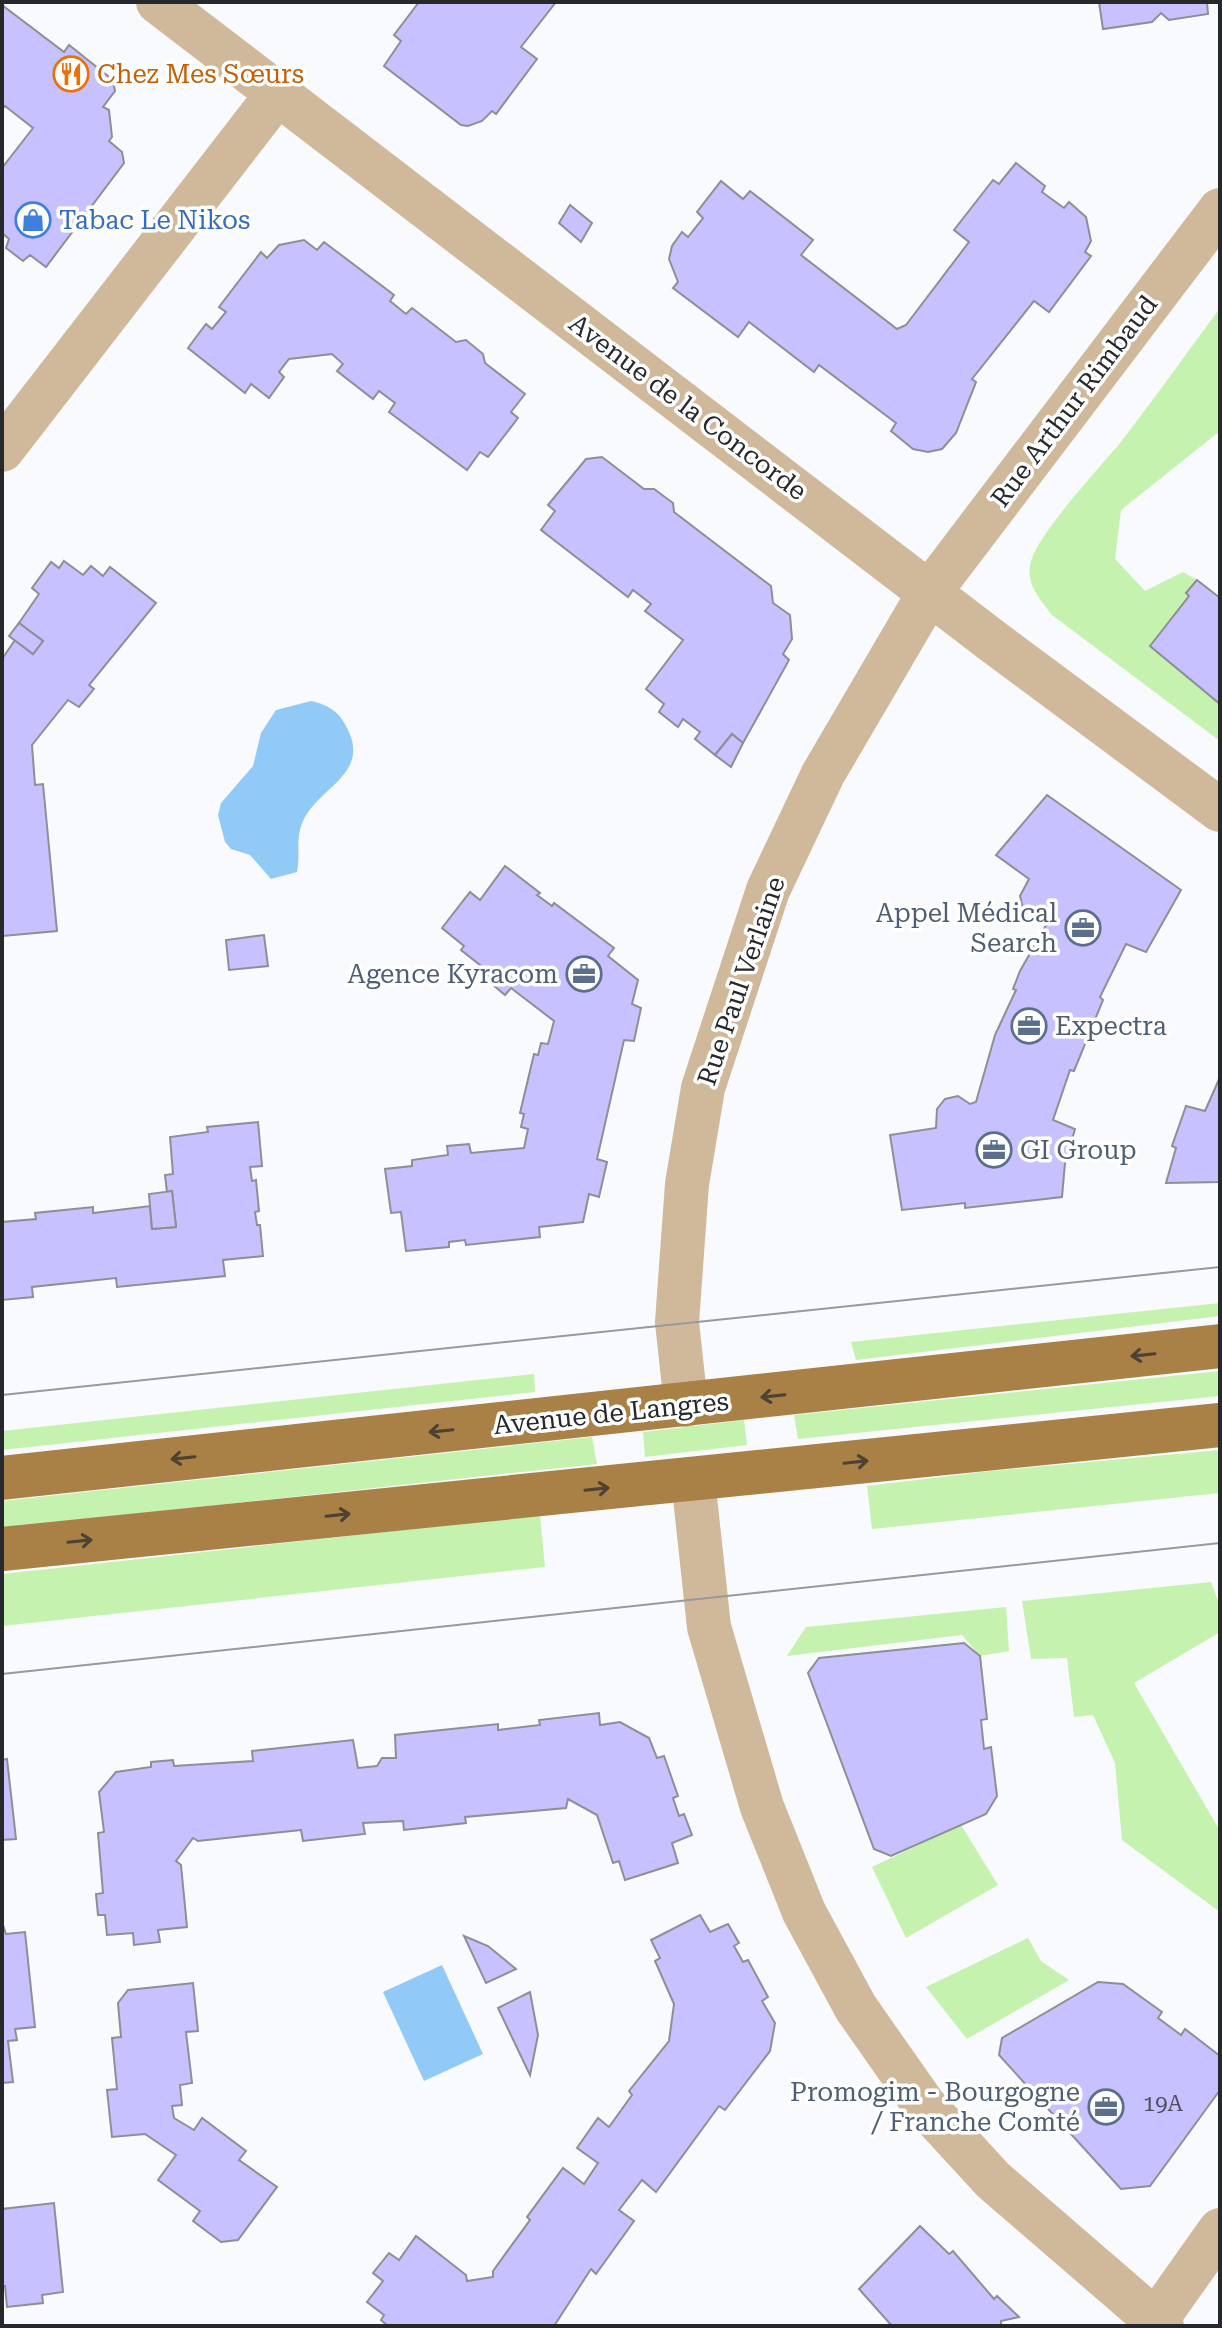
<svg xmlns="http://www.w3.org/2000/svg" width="1222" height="2328" font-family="'Roboto Serif',serif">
<rect width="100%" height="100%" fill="#f8fafe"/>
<g fill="#c6f2af">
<path d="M1220,308v123l-99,79 -6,49 30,32 38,-19 14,8 -10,13 2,3 -39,50 70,58v37l-168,-126c-11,-15 -25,-29 -22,-49 4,-30 73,-101 94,-128 33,-43 64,-87 96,-130z"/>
<path d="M1220,1303v13l-364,44 -5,-18z"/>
<path d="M1220,1371v25l-422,43 -4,-24z"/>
<path d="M534,1374l1,18 -533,58v-19z"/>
<path d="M744,1420l3,25 -102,12 -2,-25z"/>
<path d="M592,1437l5,27 -595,64v-27z"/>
<path d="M1220,1450v43l-348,36 -5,-43 123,-15z"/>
<path d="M540,1515l5,52 -543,59v-52z"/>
<path d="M1211,1582l9,24v26l-86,51 86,148v81l-98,-72 -7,-77 -22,-48 -19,2 -7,-59 -36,1 -9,-58z"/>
<path d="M1006,1607l3,44 -29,5 -18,-21 -175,21 19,-29z"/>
<path d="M961,1825l37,60 -92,53 -34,-71z"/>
<path d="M1028,1938l13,23 28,19 -102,59 -41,-52z"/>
</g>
<g fill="#92caf7">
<path d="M311,701c18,4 29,11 37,29 21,42 -26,57 -43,87 -11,20 -4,36 -8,55l-26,7 -21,-24 -19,-6 -6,-7 -7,-27 3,-12 32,-37 8,-33 15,-23z"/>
<path d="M442,1965l41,89 -59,27 -41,-89z"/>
</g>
<g fill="#c7c1ff" stroke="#8e8e96" stroke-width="2">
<path d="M419,2h137l-35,45 16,12 -41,55 -4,-3 -10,10 -14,5 -7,-1 -77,-59 17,-25 -7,-6z"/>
<path d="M1099,2h108l1,12 -39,6 -8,-7 -9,9 -49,7z"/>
<path d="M2,5l62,47 5,-7 44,35 2,11 -12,16 6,3 3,27 -3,4 13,11 2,11 -78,104 -16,-12 -7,6 -17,-13 3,-9 -7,-6v-65l31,-40 -28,-22 -3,3z"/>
<path d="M1016,163l29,23 -3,6 22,16 5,-6 17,15 5,24 -6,11 6,4 -42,56 -15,-11 -62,78 4,3 -20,51 -14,16 -14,3 -15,-3 -22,-18 5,-8 -77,-58 -5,7 -65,-50 -11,15 -65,-49 5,-6 -9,-23 3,-13 10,-14 6,5 15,-19 -6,-6 24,-31 22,18 7,-8 63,49 -12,15 96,74 9,-4 63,-83 -15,-12 39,-50 6,4z"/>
<path d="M570,205l22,18 -11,19 -22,-19z"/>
<path d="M304,240l13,10 7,-8 70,53 -4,6 16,13 6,-6 44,34 10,-2 17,14 2,9 40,31 -14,18 7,6 -30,39 -8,-5 -13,18 -78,-58 6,-9 -16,-12 -6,8 -36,-28 6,-7 -11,-10 -43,5 -10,13 5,5 -15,21 -18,-14 -6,9 -57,-45 18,-24 6,5 14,-17 -7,-5 42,-55 6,6 12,-13z"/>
<path d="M602,457l42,32h10l19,14 1,9 97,74 2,17 17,12 2,24 -9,15 6,6 -46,83 -11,-9 -17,21 -20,-16 5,-7 -17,-13 -5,8 -19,-15 5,-8 -18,-15 37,-49 -38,-29 6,-7 -18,-14 -5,7 -87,-67 14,-19 -7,-6 38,-46z"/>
<path d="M64,561l19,14 8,-9 12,10 7,-9 46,36 -67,82 5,4 -15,18 -11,-7 -36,45 3,40 8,-1 14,147 -54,5 -1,-277 13,-19 18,14 10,-13 -24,-18 20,-29 -7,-6 19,-26 8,6z"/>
<path d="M1197,580l23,18v106l-70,-58 39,-50 -3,-3z"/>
<path d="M19,623l24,18 -10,13 -24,-18z"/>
<path d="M732,734l11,9 -12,24 -16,-12z"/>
<path d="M1047,795l134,95 -35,62 -20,-8 -26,53 3,3 -29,71 -4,-1 -17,50 22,9 -10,34 -3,34 -97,11v-5l-63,7 -12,-75 46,-7 1,-19 8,-10 13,-3 12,8 6,-2 19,-67 21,-45 -3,-1 7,-18 29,-51 -25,-8 -4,-16 9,-17 -33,-24z"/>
<path d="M505,866l35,27 -3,2 15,11 2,-3 60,45 -6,8 30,24 -6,24 9,4 -7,33 -10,-1 -27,119 10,3 -8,35 -10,-3 -6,28 -44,5 1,10 -74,8 -1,-5 -16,2v5l-43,4 -5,-39 -10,1 -6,-44 27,-3v-6l36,-5 -1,-9 22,-2 2,9 53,-5 4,-19 -7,-2 3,-13 -4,-1 14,-59 4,1 3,-12 7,1 6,-23 -43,-33 -6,7 -19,-16 4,-6 -29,-23 3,-4 -22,-18 28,-36 10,8z"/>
<path d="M264,935l4,31 -39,4 -3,-30z"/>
<path d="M1220,1077v105l-54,1 10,-35 -4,-2 14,-40 19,5z"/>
<path d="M258,1122l4,44 -12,1 2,14 4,-1 3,31 -4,1 2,13h3l3,31 -40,4 2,16 -108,11 -1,-9 -84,9 1,10 -31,3v-78l34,-3 -1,-6 58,-6v6l57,-7 2,23 24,-2 -4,-36 -5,1 -2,-17 8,-1 -3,-37 38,-5 -1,-5z"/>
<path d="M172,1191l4,36 -24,2 -3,-35z"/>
<path d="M964,1643l16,13 7,63 -6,1 3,29 7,-2 6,49 -11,18 -95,42 -17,-7 -66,-176 11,-15z"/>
<path d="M599,1713l1,12 20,-3 29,16 8,20 7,-2 14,40 -5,2 6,18 5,-2 8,21 -20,8 6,20 -53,17 -6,-19 -6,2 -16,-48 -29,-16 -2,9 -101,9 1,6 -62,7 -1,-9 -40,2 2,11 -62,7 -2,-11 -103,11 -5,-3 -17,23 5,4 6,62 -29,3 2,12 -26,3 -1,-12 -26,2 -2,-20h-7l-2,-21 7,-1 -5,-60 6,-1 -5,-40 17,-20 35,-5v-5l22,-2 1,6 79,-5 -1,-10 101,-11 5,28 19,-2 5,-8h14l-1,-23 103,-11v6l42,-5 -1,-5z"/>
<path d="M7,1759l9,80 -14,1v-80z"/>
<path d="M700,1915l10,17 18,-8 11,19 -5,3 9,16 5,-2 20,37 -6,4 13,22 -5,28 -45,59 -6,-4 -63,86 -14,-12 -23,30 15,11 -38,53 -5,-5 -37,57h-166l-7,-6 3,-5 -17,-13 16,-21 -10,-8 16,-20 10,7 17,-24 50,39 1,6 26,-4v-6l37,-51 -3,-3 36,-49 21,16 14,-21 -21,-15 21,-30 11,9 23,-32 -3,-4 40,-50 5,-37 -19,-43 5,-3 -9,-18z"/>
<path d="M2,1922l4,12 19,-2 10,95 -20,2 2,11 -9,1 5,41 -11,1z"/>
<path d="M464,1936l24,10 28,23 -30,14z"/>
<path d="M1098,1982l25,2 39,28 -4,6 23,17 4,-6 35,27v34l-70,96 -29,3 -122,-134 3,-17z"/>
<path d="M193,1983l5,48 -12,1 6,51 -12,2 2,20 -10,1 2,12 20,12 8,-12 44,33 -7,9 38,27 -39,53 -17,2 -28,-21 7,-10 -42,-31 18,-25 -31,-21 -33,3 -5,-47 10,-1 -5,-51 9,-1 -3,-34 10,-13z"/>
<path d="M530,1992l8,43 -8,40 -32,-67z"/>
<path d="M54,2203l9,89 -21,3 1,8 -36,4 -2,-21h-3v-77z"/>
<path d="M920,2226l29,28 4,-3 41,48 3,-3 22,21 -18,4v5h-109l-33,-37z"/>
</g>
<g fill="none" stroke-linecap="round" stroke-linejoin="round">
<g stroke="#d0b99b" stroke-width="44">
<path d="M158,2l833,638 229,170"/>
<path d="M2,450l276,-357"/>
<path d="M686,1405l-9,-83 10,-138 16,-96 65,-198 55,-116 106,-181 291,-383"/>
<path d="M693,1479l16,148 53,180 42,105 52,96 68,97 69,75 169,146"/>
<path d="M1152,2326l68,-96"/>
</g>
<g stroke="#a98046" stroke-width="44">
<path d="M2,1478l1218,-132"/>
<path d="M2,1549l1218,-124"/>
</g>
<g stroke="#97999d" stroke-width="2">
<path d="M2,1395l1218,-128"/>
<path d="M2,1674l1218,-131"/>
</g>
</g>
<defs><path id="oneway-shaft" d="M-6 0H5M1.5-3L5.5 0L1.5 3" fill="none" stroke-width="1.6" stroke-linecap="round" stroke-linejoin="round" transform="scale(2)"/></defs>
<g stroke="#4d4233">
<use href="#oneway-shaft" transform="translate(1143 1355) rotate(174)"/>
<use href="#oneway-shaft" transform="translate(773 1396) rotate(174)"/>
<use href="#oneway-shaft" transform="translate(441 1431) rotate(174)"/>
<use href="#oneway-shaft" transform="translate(183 1458) rotate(174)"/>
<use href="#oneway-shaft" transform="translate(856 1462) rotate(-6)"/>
<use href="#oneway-shaft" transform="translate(597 1489) rotate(-6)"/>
<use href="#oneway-shaft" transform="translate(338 1515) rotate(-6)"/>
<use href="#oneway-shaft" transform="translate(80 1541) rotate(-6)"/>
</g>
<defs>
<symbol id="restaurant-ring" viewBox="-11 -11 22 22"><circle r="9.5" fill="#fff" stroke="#e8710a" stroke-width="1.5"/><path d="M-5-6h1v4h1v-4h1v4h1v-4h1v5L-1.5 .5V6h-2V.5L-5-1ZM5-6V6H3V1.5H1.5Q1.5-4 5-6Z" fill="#e8710a"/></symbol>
<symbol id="shop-ring" viewBox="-11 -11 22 22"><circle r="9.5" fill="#fff" stroke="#3f7fe0" stroke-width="1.5"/><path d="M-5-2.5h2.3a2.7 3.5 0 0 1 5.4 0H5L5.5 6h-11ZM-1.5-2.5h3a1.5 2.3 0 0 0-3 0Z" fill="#3f7fe0"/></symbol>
<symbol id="office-ring" viewBox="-11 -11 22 22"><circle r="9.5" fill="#fff" stroke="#5c6f8a" stroke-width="1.5"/><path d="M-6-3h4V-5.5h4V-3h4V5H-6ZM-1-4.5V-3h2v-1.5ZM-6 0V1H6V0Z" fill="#5c6f8a"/></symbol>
</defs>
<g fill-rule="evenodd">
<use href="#restaurant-ring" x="51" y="54" width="40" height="40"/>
<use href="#shop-ring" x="13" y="200" width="40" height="40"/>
<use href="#office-ring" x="1063" y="908" width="40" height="40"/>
<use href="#office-ring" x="564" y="954" width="40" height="40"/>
<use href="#office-ring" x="1009" y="1006" width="40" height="40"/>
<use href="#office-ring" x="974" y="1130" width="40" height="40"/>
<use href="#office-ring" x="1086" y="2087" width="40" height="40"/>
</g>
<g text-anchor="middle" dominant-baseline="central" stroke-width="7" stroke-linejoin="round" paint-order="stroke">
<g font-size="22" fill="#4e4e60">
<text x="1163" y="2103">19A</text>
</g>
<g font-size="26" fill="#c56008" stroke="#fff" text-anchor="start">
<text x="97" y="74">Chez Mes Sœurs</text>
</g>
<g font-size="26" fill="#366cbe" stroke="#fff" text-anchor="start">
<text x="59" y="220">Tabac Le Nikos</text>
</g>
<g font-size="26" fill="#26282b" stroke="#fff">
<text transform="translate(1074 401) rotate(-53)">Rue Arthur Rimbaud</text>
<text transform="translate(688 407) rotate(37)">Avenue de la Concorde</text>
<text transform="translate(741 981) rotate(-71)">Rue Paul Verlaine</text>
<text transform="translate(611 1413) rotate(-6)">Avenue de Langres</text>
</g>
<g font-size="26" fill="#4e5e75" stroke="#fff" text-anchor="end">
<text x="1057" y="913">Appel Médical<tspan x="1057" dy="30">Search</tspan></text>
<text x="558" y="974">Agence Kyracom</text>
<text x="1055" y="1026" text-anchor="start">Expectra</text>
<text x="1020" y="1150" text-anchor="start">GI Group</text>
<text x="1080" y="2092">Promogim - Bourgogne<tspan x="1080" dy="30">/ Franche Comté</tspan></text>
</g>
</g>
<rect width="1222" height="2328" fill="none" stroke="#26282b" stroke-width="8"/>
</svg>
